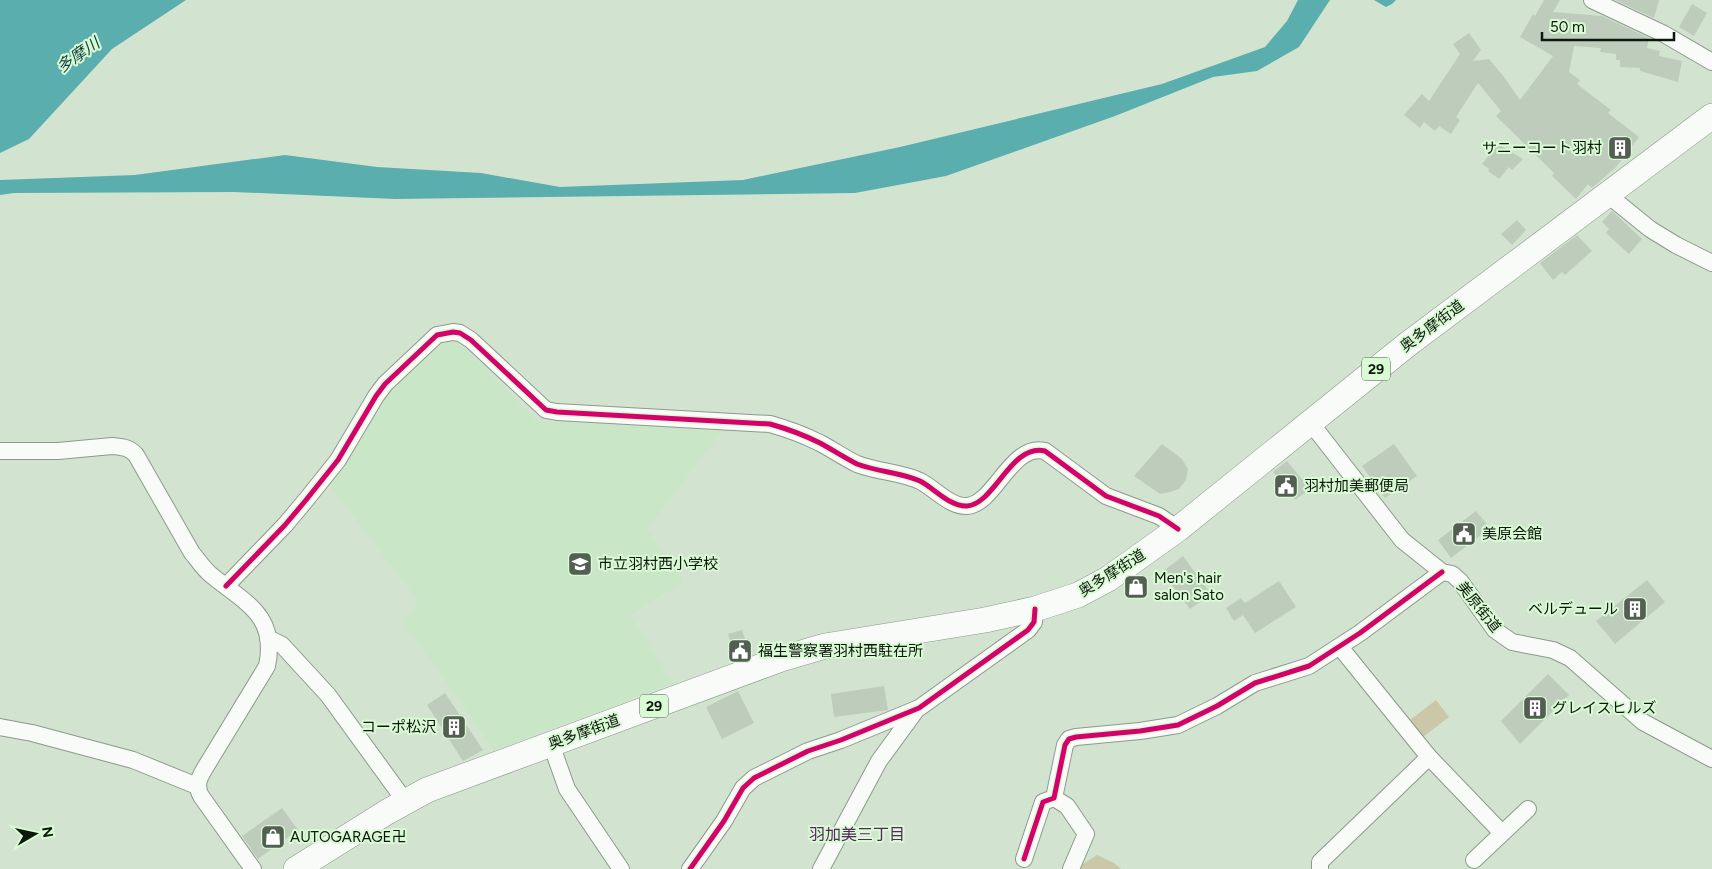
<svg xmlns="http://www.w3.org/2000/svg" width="1712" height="869" font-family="Figtree,'Noto Sans JP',sans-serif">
<rect width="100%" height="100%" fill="#d2e4d0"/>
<path fill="#c9e6c6" d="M451,339l10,5 76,77 185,10 -75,98 37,53 -54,33 43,68 -179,67 -89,-126 13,-23 -90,-118 60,-94z"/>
<g fill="#cbc7a9">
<path d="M1436,700l13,17 -26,20 -13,-17z"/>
<path d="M1097,855l17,8 7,6h-40l2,-5z"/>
</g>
<g fill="#5aaeae">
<path d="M0,0h186l-74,49 -83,90 -29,14z"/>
<path d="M1298,0h32l-31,47 -42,24 -44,6 -98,39 -169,60 -91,17 -460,6 -161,-7 -220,1 -14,2v-15l135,-5 150,-20 92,12 104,6 79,14 183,-7 157,-33 262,-63 103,-37 22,-26z"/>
<path d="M1374,0h22l-4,4 -6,3z"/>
</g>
<g fill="#beccbc">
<path d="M1544,0h16l-7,12 49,4 47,22 -2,10 13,3 -1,5 23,5 -4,21 -38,-11v-3l-20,-1v-7h-4v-6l-16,-2 1,-4 -27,-2 -5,26 11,8 -3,4 34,26 -3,3 31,24 -23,30 -24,21 -4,-4 -12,15 -24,-23 2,-3 -58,-57 5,-5 -23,-28 -22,34 4,3 -9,14 -12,-8 -4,5 -11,-9 -4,6 -16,-13 18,-21 7,7 31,-47 -7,-10 16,-11 12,17 -8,11 16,-2 15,18 16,23 33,-44 -33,-19 13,-23 2,2z"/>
<path d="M1615,0h44l-5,18z"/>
<path d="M1692,4l15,9 -13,23 -15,-9z"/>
<path d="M1498,144l25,15 -11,11 -3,-3 -10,12 -11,-8 1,-2 -7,-5z"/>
<path d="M1612,211l30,28 -13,15 -23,-21 3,-4 -7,-7z"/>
<path d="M1517,220l9,10 -14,15 -11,-11z"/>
<path d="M1577,235l15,16 -27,24 -3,-3 -9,8 -13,-17z"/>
<path d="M1162,444l20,15 6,10 -2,11 -7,9 -9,3 -10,2 -26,-18z"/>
<path d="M1394,444l23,32 -32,22 -23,-32z"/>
<path d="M1287,461l23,28 -15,11 -22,-28z"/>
<path d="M1476,511l14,17 -39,30 -13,-18z"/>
<path d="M1183,556l28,38 -21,15 -28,-37z"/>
<path d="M1647,580l18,22 -50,42 -19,-23z"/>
<path d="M1279,581l17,26 -41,26 -12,-18 -9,6 -8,-13 15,-10 4,5z"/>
<path d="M742,630l8,25 -14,4 -8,-25z"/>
<path d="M1548,674l21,21 -49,49 -19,-23z"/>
<path d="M884,686l4,24 -54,7 -3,-23z"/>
<path d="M738,691l16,32 -32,16 -16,-32z"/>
<path d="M445,693l38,57 -20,11 -36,-56z"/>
<path d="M282,808l16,22 -40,29 -16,-23z"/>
</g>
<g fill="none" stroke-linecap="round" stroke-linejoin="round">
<defs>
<g id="minor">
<path d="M1592,0l72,34 48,28"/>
<path d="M1608,195l42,34 26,16 36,18"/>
<path d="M1310,422l92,118 40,32 10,2 8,7 35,49 17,12 41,8 17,8 73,64 69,37"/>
<path d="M0,451h58l54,-5c10,1 17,1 24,9l56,98c6,7 11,15 18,21 33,28 68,40 57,92l-62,102c-6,10 -10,17 -4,28l52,73"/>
<path d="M226,586l59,-61 21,-25 32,-40 38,-64 9,-12 52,-49 16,-3 7,1 11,7 75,70 11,2 213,12c18,5 34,11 50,19 13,7 25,15 37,21 21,8 43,8 63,17 14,7 30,26 47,25 28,-2 44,-63 78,-55l61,45 53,20 19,13"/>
<path d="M268,638l14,7 46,50 77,106"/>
<path d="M1340,647l89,110 73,76"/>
<path d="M0,727l32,6 101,27 64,26"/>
<path d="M551,744l16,45 54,80"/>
<path d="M1054,798l13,8 19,28 -15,35"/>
<path d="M1024,859l19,-57 11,-4 11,-53 4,-6 7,-2 64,-6 38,-6 39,-19 38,-23 54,-17 51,-33 82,-61"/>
<path d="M1474,860l54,-51"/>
<path d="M690,869l34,-48 19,-33 11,-10 54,-27 33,-11 78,-32 109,-78 6,-8 1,-13"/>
<path d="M821,869l58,-108 38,-52"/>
<path d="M1320,869v-7l109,-105"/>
</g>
<path id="primary" d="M296,869l91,-57 40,-22 354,-131 44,-13 160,-26 50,-11 43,-14 30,-16 70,-50 230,-185 304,-228"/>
</defs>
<use href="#minor" stroke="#8c9a8b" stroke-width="18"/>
<use href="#primary" stroke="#8c9a8b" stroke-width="26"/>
<use href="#minor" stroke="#f8fbf8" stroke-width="16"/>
<use href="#primary" stroke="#f8fbf8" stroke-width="25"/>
<defs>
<g id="cycleway">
<path d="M226,586l59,-61 21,-25 32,-40 38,-64 9,-12 52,-49 16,-3 7,1 11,7 75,70 11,2 213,12c18,5 34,11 50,19 13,7 25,15 37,21 21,8 43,8 63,17 14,7 30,26 47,25 28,-2 44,-63 78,-55l61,45 53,20 19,13"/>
<path d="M1024,859l19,-57 11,-4 11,-53 4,-6 7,-2 64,-6 38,-6 39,-19 38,-23 54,-17 51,-33 82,-61"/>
<path d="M690,869l34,-48 19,-33 11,-10 54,-27 33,-11 78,-32 109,-78 6,-8 1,-13"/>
</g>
</defs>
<use href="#cycleway" stroke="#d9fad5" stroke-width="8"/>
<use href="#cycleway" stroke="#d6006c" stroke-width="5"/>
</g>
<defs>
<symbol id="building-square" viewBox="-11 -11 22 22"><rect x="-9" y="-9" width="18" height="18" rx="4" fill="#525f51" stroke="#d9fad5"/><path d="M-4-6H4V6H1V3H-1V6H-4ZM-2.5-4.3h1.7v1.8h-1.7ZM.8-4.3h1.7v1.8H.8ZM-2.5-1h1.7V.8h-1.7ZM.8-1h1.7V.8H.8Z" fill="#fff"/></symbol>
<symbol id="civic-square" viewBox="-11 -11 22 22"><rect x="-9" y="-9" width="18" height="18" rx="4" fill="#525f51" stroke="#d9fad5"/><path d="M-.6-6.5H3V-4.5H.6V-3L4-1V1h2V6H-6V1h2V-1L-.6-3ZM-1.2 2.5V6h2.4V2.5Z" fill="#fff"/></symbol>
<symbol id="school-square" viewBox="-11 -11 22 22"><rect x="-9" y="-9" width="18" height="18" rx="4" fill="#525f51" stroke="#d9fad5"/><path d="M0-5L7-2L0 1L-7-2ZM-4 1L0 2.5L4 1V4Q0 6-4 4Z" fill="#fff"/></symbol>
<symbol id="shop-square" viewBox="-11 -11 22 22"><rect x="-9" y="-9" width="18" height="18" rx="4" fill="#525f51" stroke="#d9fad5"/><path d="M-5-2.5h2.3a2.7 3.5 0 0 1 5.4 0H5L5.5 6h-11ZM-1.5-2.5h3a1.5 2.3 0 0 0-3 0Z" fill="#fff"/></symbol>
</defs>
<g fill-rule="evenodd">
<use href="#building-square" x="1606" y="134" width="28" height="28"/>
<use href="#civic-square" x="1272" y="472" width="28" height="28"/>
<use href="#civic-square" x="1450" y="520" width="28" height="28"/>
<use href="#school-square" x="566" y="550" width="28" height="28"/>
<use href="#shop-square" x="1122" y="573" width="28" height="28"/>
<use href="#building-square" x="1621" y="595" width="28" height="28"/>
<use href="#civic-square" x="726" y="637" width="28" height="28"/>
<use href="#building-square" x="1521" y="694" width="28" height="28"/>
<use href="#building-square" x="440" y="713" width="28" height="28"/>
<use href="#shop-square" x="259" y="823" width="28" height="28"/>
</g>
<g text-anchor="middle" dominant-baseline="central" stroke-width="4" stroke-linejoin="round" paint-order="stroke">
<g fill="#d9fad5" stroke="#4a5c48" stroke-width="1">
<rect x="1362" y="357.5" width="28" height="23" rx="4"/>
<rect x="640" y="694.5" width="28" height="23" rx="4"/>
</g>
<g font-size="14" font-weight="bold" fill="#0d180c">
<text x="1376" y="369">29</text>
<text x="654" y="706">29</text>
</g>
<g font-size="15" fill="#0d180c" stroke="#d9fad5" text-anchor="start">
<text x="1602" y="148" text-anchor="end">サニーコート羽村</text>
<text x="1304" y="486">羽村加美郵便局</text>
<text x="1482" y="534">美原会館</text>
<text x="598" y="564">市立羽村西小学校</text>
<text x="1154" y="578">Men's hair<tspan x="1154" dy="17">salon Sato</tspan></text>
<text x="1618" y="609" text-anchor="end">ベルデュール</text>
<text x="758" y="651">福生警察署羽村西駐在所</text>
<text x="1552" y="708">グレイスヒルズ</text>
<text x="436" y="727" text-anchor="end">コーポ松沢</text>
<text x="290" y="837">AUTOGARAGE卍</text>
</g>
<g font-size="15" fill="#0d180c" stroke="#d9fad5">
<text transform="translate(1432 326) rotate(-37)">奥多摩街道</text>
<text transform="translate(1112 573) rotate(-32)">奥多摩街道</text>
<text transform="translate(1479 607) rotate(51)">美原街道</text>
<text transform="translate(584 732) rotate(-20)">奥多摩街道</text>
</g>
<g font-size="16" font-style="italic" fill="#0c3d41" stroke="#d9fad5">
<text transform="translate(78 55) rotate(-35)">多摩川</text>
</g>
<g font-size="16" fill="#55285c" stroke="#d9fad5">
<text x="857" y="834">羽加美三丁目</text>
</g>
</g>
<g transform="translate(35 834) rotate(81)" stroke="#d9fad5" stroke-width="4" paint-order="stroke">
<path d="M0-4L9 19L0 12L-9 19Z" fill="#0d180c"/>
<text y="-8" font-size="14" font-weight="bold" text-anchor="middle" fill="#0d180c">N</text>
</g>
<path d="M1542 32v8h132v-8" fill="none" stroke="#0d180c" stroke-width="2.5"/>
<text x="1550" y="32" font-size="15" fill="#0d180c" stroke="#d9fad5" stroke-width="4" paint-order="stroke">50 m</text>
</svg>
